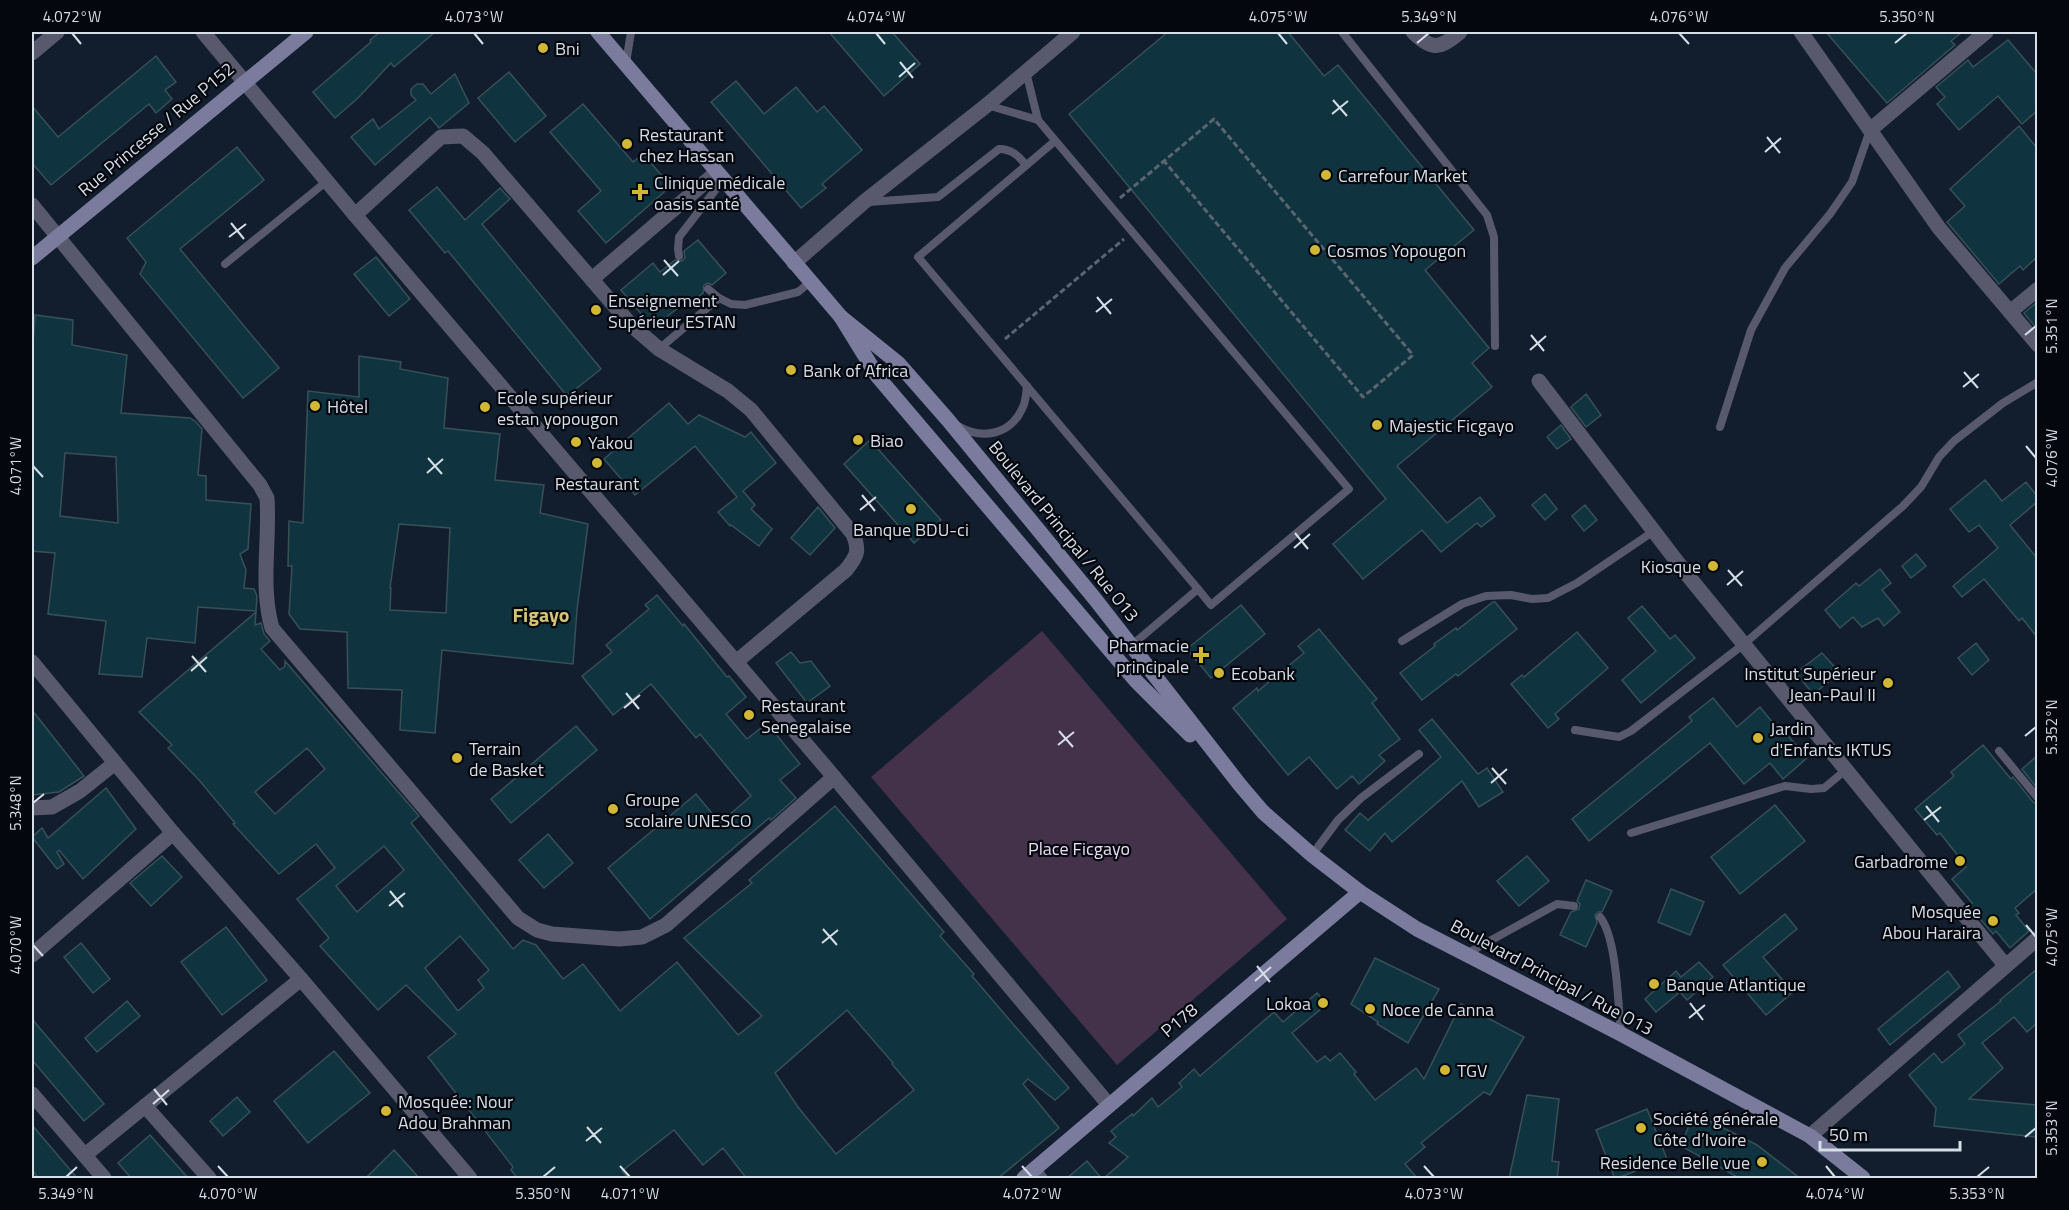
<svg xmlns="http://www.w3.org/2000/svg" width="2069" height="1210" font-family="'Titillium Web',sans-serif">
<rect width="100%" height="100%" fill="#121e2d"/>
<path fill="#43324a" d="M1042,631l245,288 -170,146 -246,-288z"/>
<g fill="#10343f" stroke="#375058" stroke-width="1.5" fill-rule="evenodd">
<path d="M380,32h55l-41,35 -3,-4 -33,35 -23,20 -22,-26 58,-50 -1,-2z"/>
<path d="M829,32h63l28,32 -36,32z"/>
<path d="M1168,32h120l36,44 14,-11 136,165 -49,40 64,78 -17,15 20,24 -95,79 50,57 33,-26 15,19 -14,11 -4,-4 -36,29 -19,-22 -59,49 -30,-35 53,-45 -317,-385z"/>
<path d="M1826,32h136l-11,9 4,4 -68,58z"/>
<path d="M2008,40l29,34v37l-15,13 -24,-28 -39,34 -22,-26 8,-7 -9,-10 32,-27 5,7z"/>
<path d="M156,56l20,26 -11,8 7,9 -16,14 -7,-9 -98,81 -19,-22v-57l26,31z"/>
<path d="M509,72l37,44 -31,26 -37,-44z"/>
<path d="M455,74l14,29 -30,25 -9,-11 -55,48 -24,-28 22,-18 6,10 37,-29 -5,-5v-6l6,-5h6l8,10z"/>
<path d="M736,81l28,33 32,-27 21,25 7,-6 38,44 -40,34 4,4 -25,20 -90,-106z"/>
<path d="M583,104l50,58 10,-8 28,32 -65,57 -28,-32 23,-20 -51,-59z"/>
<path d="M2019,126l18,22v109l-14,13 -3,-4 -21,18 -52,-62 18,-16 -15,-17z"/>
<path d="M237,147l27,33 -84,69 99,119 -36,30 -103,-124 6,-12 -19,-24z"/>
<path d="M437,187l28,33 35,-32 10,11 -28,25 119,145 -34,27 -119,-145 -3,2 -36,-43z"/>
<path d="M698,240l28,33 -14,12 -4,-2 -4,2 -1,8 -11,9 -3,-3 -36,29 -32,-38 32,-27 7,9 15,-12 7,1 3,-3 -1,-7z"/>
<path d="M376,257l34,42 -21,17 -35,-42z"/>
<path d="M2037,302v27l-13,-16z"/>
<path d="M35,315l38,5 -1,25 55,10 -6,58 69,5 6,4 6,7 -4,46 8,1v24l45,4 -3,45 -8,5 6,16 -2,18 10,1 3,7 -1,15 -58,-4 -3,36 -48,-5 -5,39 -43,-3 7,-53 -58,-7 7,-61 -23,-2v-192zM65,453l51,4 2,66 -58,-7z"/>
<path d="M359,356l42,6 -1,7 48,9 -4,50 56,6 -5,46 49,5 -4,28 48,11 -11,86 -4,54 -131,-14 -7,83 -35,-3 2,-40 -54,-2 -1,-56 -47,-3 -11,-15 3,-48h-4l1,-45 14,2 5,-132 51,6zM399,524l51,4 -4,85 -56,-3 1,-22h-1z"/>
<path d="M1586,394l15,21 -15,12 -15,-20z"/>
<path d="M669,403l19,21 11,-9 46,22 6,-5 25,31 -33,28 12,14 -4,4 21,20 -13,17 -28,-21 -1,1 -12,-14 19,-15 -42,-51 -60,49 -31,-36z"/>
<path d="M1561,425l10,14 -14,10 -10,-12z"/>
<path d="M870,440l71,80 -27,23 -70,-79z"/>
<path d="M1985,480l17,21 24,-19 11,14v6l-27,23 27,33v79l-15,-19 -3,3 -35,-42 -22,18 -9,-11 45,-38 -19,-23 -10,7 -19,-23z"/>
<path d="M1545,494l12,15 -12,11 -13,-15z"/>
<path d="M1585,505l12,15 -13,11 -12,-15z"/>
<path d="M818,507l17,21 -25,27 -19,-17z"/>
<path d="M1916,554l10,12 -15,12 -9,-12z"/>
<path d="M1880,569l11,14 -9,7 18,22 -16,14 -6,-8 -16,9 -9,-10 -13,11 -15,-18 31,-27 3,3z"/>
<path d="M657,595l26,31 1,-2 43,53 2,-1 17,21 -20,17 21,25 20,-16 33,41 -20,16 16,18 -25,22 -2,-2 -119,101 -42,-51 88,-74 24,29 31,-27 -51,-62 -4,4 -45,-54 -38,31 -31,-39 30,-24 -6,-7 43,-36 -4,-4z"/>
<path d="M1493,602h2l22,27 -59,47 -2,-2 -34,26 -22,-27 35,-27 -1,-2 22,-16 1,2z"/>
<path d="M1241,605l24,29 -54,44 -24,-29z"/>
<path d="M1642,606l28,33 5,-4 20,23 -54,45 -19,-23 34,-29 -28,-33z"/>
<path d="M256,612l-1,13 6,-2 3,11 6,7 -9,8 19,21 5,-4v-5l134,155 -8,7 102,126 10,-9 13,5 27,34 20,-15 37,47 57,-49 61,73 24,-19 -78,-78 68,-55 -3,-3 86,-74 109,126 -4,4 34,38 -2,2 35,41 62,71 -14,12 -27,-21 -5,5 36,44 -62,51h-250l-24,-31 -20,17 -29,-35 -52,41 7,8h-111l-7,-9 2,-3 -85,-110 28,-23 -50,-49 -28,25 -58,-64 9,-8 -32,-39 38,-31 -19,-24 -37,30 -46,-50 2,-1 -36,-43 -31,-32 4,-3 -33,-33zM307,748l18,21 -50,45 -20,-22zM384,846l20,24 -47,42 -21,-26zM460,936l29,34 -11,10 6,8 -26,23 -33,-43zM847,1010l46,53 -1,1 22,26 -78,64 -38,-47 -23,-34z"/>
<path d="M1319,629l58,70 -5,4 28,36 -21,16 6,6 -26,23 -7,-8 -15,13 -28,-32 -21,18 -55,-67 24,-20 1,3 46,-38 -6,-7z"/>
<path d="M1577,632l31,36 -53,46 4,5 -11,9 -37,-44 11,-9 2,2z"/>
<path d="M1976,643l13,17 -17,15 -14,-17z"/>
<path d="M791,652l9,11 11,-2 19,25 -23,17 -31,-40z"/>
<path d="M1822,653l18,20 -27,21 -17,-21z"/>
<path d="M1713,698l24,29 23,-20 21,26 3,-2 23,27 -24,21 -13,-16 -26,21 -34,-41 -121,98 -17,-22 120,-98 -3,-4z"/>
<path d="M32,710l52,66 -25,16 -27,3z"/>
<path d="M1432,719l46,55 9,-6 16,24 -24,15 -17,-26 -70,61 -7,-9 -15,18 -25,-21 15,-17 8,7 73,-63 -22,-27z"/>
<path d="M576,726l21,24 -86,73 -20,-24z"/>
<path d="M1983,745l28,34 2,-2 20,25 4,2v85l-22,19 4,5 -3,2 13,16 -19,17 -14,-17 -3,3 -24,-28 3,-3 -20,-24 14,-12 -3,-5 -23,-29 -3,2 -22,-26 39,-33 -3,-4z"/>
<path d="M2037,756v32l-15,-19z"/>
<path d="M106,788l30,41 -53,50 -24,-29 -2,2 7,12 -7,5 -25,-32 10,-9 6,10z"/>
<path d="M1775,805l30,36 -65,53 -29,-37z"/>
<path d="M548,834l25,29 -29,25 -25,-28z"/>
<path d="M162,856l20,21 -31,29 -21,-23z"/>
<path d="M1527,856l22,25 -30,25 -22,-25z"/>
<path d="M1586,880l26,11 -10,21h-4l-3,3 2,8 -11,24 -26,-12 11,-23 8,-3 1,-5 -3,-3z"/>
<path d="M1671,889l33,13 -14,33 -32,-13z"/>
<path d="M1785,914l12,15 -34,28 30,35 -27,23 -43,-50z"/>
<path d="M226,927l41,53 -45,35 -41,-53z"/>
<path d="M81,943l29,36 -17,14 -29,-36z"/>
<path d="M1375,958l64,31 -31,54 -31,-19 1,-2 -27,-18z"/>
<path d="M1699,962l14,15 -26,23 -7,-8 -24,20 -11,-13 31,-28 5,6z"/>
<path d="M2037,969v54l-10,9 -13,-15 -32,26 21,25 -34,31 68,6v32l-103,-11 2,-18 -27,-33 25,-22 8,10 23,-19 -7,-9 43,-34 -1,-1z"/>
<path d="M1948,971l12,16 -70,58 -12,-16z"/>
<path d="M1317,993l10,11 -35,29 25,29 8,-6 5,5 10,-8 16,19 -2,2 21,26 41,-32 8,11 37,-75 63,33 -34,58 -6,-3 -63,51 4,4 -20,17 13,15h-315l25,-22 -19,-14 7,-6 -5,-6 21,-17 1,2 19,-18 6,9 24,-20 -3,-4 15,-14 6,7 74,-64 9,10z"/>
<path d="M127,1001l13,15 -43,36 -12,-14z"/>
<path d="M32,1019l72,85 -20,17 -52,-61z"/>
<path d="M334,1051l36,42 -62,50 -34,-42z"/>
<path d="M1527,1095l32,4 -7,62 7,1 -2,17h-48z"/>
<path d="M237,1097l13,15 -27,24 -13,-15z"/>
<path d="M1647,1109l20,50 -52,20 -19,-49z"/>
<path d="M1694,1113l63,32 44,34h-60l-60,-33z"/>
<path d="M32,1125l46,54h-39l-7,-9z"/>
<path d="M150,1135l39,44h-57l-14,-16z"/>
<path d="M394,1150l26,29h-55z"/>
<path d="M1087,1161l15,18h-36z"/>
</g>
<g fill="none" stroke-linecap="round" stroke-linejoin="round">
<g stroke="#5a6572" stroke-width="3" stroke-dasharray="6 3" stroke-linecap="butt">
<path d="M1120,198l94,-79 199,236 -50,42 -199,-236"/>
<path d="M1005,339l119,-100"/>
</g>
<g stroke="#59596e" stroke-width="8">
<path d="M1342,32l145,183 7,22 1,109"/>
<path d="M626,63l5,-31"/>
<path d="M1026,72l12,48 311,369 -138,116 -13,-16 -66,56"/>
<path d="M987,105l51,15"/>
<path d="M1055,141l-137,116 280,332"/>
<path d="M869,202l69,-5 61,-48c12,0 19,6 27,16"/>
<path d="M679,256l-1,-7 1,-12 44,-57"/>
<path d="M225,264l102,-83"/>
<path d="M708,289l11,9 12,6 14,1 53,-13 12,-10"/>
<path d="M659,349l60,-51"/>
<path d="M958,426c24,14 52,9 64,-17 4,-6 4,-16 5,-23"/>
<path d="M1720,427l31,-97 34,-62 45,-54 22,-32 18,-52"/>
<path d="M1402,641l60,-37 24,-8 25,-1 21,4 16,-1 29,-15 77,-52"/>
<path d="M1575,730l44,7 12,-6 113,-87 159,-138 18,-19 18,-30 15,-16 49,-38 35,-21"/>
<path d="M1999,751l39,47"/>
<path d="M1631,833l154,-47 26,3 13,-1 23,-19"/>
<path d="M1312,855l26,-35 23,-22 58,-44"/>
<path d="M1600,917c17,21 18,88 21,116"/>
<path d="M1466,954l91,-50 17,2"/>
<path d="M1036,1168l8,10"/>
</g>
<g stroke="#59596e" stroke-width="15">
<path d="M203,32l152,183 479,562 275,328"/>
<path d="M1413,32c19,19 27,17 47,0"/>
<path d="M1801,32l138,196 99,117"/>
<path d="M32,53l25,-21"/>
<path d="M1870,130l116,-98"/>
<path d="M32,205l228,280 7,13c3,43 -7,88 5,130l246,290 19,12 15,4 67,5 23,-2 24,-12 168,-148"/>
<path d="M355,215l86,-78 22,-1 20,17 148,172 28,24 69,42 23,19 102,124c7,17 4,22 -7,36l-110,92"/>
<path d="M794,263l70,-61 123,-97 86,-73"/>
<path d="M592,279l125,-107"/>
<path d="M2010,312l28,-23"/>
<path d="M1539,381l146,191 320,393"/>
<path d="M32,662l141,171 128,146 169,199"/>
<path d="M32,808l20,-1 28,-16 35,-28"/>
<path d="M32,955l141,-122"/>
<path d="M32,1094l72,84"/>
<path d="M145,1106l64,72"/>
<path d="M1810,1136l228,-198"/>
<path d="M85,1155l216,-176"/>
</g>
<g stroke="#7a7b9d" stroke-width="15">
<path d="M598,32l243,285 37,60 258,304 54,54"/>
<path d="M32,258l274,-226"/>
<path d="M841,317l57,46 50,57 147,179 145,186 23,27 49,43 48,37 57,37 204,105 189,102 53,42"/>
<path d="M1024,1178l336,-286"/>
</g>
</g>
<path fill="none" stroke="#d6dee8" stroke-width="2" d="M72,33l9,11M474,33l9,11M876,33l9,11M1278,33l9,11M1679,33l10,11M1417,43l12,-10M1895,43l12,-10M900,62l13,16M899,77l16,-14M1333,100l14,16M1332,114l16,-13M1767,137l13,16M1765,152l16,-14M231,223l13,16M229,237l17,-13M664,260l14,16M663,275l16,-14M1097,297l14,17M1096,312l16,-13M1531,335l13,16M2025,335l11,-9M1530,350l16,-14M1964,372l14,16M1963,387l16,-13M2026,446l10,12M428,458l14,16M33,466l10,11M427,473l16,-14M862,495l13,16M860,510l16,-13M1295,533l13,16M1294,548l16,-14M1728,570l14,16M1727,585l16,-14M192,656l14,16M191,671l16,-14M626,693l13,16M624,708l16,-13M1059,731l14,16M2025,736l11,-9M1058,745l16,-13M1492,768l14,16M1491,783l16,-14M33,803l11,-9M1926,806l13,16M1924,820l17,-13M390,891l13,16M389,906l16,-13M2026,925l10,12M823,929l14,16M822,943l16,-13M33,945l10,11M1257,966l13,16M1255,981l16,-14M1690,1003l13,17M1689,1018l16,-13M154,1089l13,16M153,1104l16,-14M587,1127l14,16M2025,1137l11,-9M586,1141l16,-13M218,1166l10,11M620,1166l10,11M1022,1166l10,11M1424,1166l10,11M1826,1166l9,11M66,1177l11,-10M543,1177l12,-10M1977,1177l12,-10"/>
<g fill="#d0b736" stroke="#04080e" stroke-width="2">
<circle cx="543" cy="48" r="6"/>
<circle cx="627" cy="144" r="6"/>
<circle cx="1326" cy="175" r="6"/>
<path d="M637 183h6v6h6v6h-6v6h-6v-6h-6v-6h6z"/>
<circle cx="1315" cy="250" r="6"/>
<circle cx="596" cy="310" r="6"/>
<circle cx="791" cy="370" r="6"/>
<circle cx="315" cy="406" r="6"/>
<circle cx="485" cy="407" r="6"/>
<circle cx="1377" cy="425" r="6"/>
<circle cx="858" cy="440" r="6"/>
<circle cx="576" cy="442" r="6"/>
<circle cx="597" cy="463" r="6"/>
<circle cx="911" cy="509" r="6"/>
<circle cx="1713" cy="566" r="6"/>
<path d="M1198 646h6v6h6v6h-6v6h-6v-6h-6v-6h6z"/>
<circle cx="1219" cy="673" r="6"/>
<circle cx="1888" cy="683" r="6"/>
<circle cx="749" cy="715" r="6"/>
<circle cx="1758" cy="738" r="6"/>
<circle cx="457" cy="758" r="6"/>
<circle cx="613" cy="809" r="6"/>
<circle cx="1960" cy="861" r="6"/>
<circle cx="1993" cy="921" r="6"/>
<circle cx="1654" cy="984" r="6"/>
<circle cx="1323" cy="1003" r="6"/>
<circle cx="1370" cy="1009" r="6"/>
<circle cx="1445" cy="1070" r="6"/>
<circle cx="386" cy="1111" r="6"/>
<circle cx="1641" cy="1128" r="6"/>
<circle cx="1762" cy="1162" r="6"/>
</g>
<g text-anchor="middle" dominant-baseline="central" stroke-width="4.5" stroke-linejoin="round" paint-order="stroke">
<g font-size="18" fill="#d6dee8" stroke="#04080e" text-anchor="start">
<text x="555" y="48">Bni</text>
<text x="639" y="134">Restaurant<tspan x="639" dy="21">chez Hassan</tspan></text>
<text x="1338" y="175">Carrefour Market</text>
<text x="654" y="182">Clinique médicale<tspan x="654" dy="21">oasis santé</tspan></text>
<text x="1327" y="250">Cosmos Yopougon</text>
<text x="608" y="300">Enseignement<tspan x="608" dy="21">Supérieur ESTAN</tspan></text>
<text x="803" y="370">Bank of Africa</text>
<text x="497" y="397">Ecole supérieur<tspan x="497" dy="21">estan yopougon</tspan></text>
<text x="327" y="406">Hôtel</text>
<text x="1389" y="425">Majestic Ficgayo</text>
<text x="870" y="440">Biao</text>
<text x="588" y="442">Yakou</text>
<text x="597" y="483" text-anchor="middle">Restaurant</text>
<text x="911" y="529" text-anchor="middle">Banque BDU-ci</text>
<text x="1701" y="566" text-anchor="end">Kiosque</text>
<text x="1189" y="645" text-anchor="end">Pharmacie<tspan x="1189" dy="21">principale</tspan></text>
<text x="1231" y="673">Ecobank</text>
<text x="1876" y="673" text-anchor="end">Institut Supérieur<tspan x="1876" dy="21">Jean-Paul II</tspan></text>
<text x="761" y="705">Restaurant<tspan x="761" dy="21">Senegalaise</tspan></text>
<text x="1770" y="728">Jardin<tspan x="1770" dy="21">d'Enfants IKTUS</tspan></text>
<text x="469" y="748">Terrain<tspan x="469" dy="21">de Basket</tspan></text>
<text x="625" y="799">Groupe<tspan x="625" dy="21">scolaire UNESCO</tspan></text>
<text x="1948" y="861" text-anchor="end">Garbadrome</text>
<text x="1981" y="911" text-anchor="end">Mosquée<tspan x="1981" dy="21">Abou Haraira</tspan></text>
<text x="1666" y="984">Banque Atlantique</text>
<text x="1311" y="1003" text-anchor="end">Lokoa</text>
<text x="1382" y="1009">Noce de Canna</text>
<text x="1457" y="1070">TGV</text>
<text x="398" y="1101">Mosquée: Nour<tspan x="398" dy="21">Adou Brahman</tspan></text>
<text x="1653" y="1118">Société générale<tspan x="1653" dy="21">Côte d’Ivoire</tspan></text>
<text x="1750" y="1162" text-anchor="end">Residence Belle vue</text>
</g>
<g font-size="18" fill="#d6dee8" stroke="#04080e">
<text transform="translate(156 129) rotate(-40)">Rue Princesse / Rue P152</text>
<text transform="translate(1064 531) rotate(51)">Boulevard Principal / Rue O13</text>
<text transform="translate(1552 977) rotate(28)">Boulevard Principal / Rue O13</text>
<text transform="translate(1179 1020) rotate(-40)">P178</text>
</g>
<g font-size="18" fill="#eddbf6" stroke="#04080e">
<text x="1079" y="848">Place Ficgayo</text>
</g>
<g font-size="20" font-weight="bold" fill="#d3c375" stroke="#04080e">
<text x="541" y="614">Figayo</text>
</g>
</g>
<rect width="2069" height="1210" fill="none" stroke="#04080e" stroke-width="66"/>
<path d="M1820 1141v9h140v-9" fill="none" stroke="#d6dee8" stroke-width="3"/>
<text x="1829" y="1141" font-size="18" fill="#d6dee8" stroke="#04080e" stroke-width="4.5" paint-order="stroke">50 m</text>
<rect x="33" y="33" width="2003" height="1144" fill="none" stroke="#d6dee8" stroke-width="2"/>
<g font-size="15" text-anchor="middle" fill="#d6dee8">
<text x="72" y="22">4.072°W</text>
<text x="474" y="22">4.073°W</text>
<text x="876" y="22">4.074°W</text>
<text x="1278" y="22">4.075°W</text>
<text x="1429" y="22">5.349°N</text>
<text x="1679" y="22">4.076°W</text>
<text x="1907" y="22">5.350°N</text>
<text transform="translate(2052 326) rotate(-90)" y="5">5.351°N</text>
<text transform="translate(2052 458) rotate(-90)" y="5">4.076°W</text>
<text transform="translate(16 466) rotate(-90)" y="5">4.071°W</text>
<text transform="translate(2052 727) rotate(-90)" y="5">5.352°N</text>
<text transform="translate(16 803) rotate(-90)" y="5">5.348°N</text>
<text transform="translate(2052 937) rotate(-90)" y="5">4.075°W</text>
<text transform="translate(16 945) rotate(-90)" y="5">4.070°W</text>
<text transform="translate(2052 1128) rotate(-90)" y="5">5.353°N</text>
<text x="66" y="1199">5.349°N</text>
<text x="228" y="1199">4.070°W</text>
<text x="543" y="1199">5.350°N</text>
<text x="630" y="1199">4.071°W</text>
<text x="1032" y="1199">4.072°W</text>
<text x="1434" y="1199">4.073°W</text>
<text x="1835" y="1199">4.074°W</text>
<text x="1977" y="1199">5.353°N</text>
</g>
</svg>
